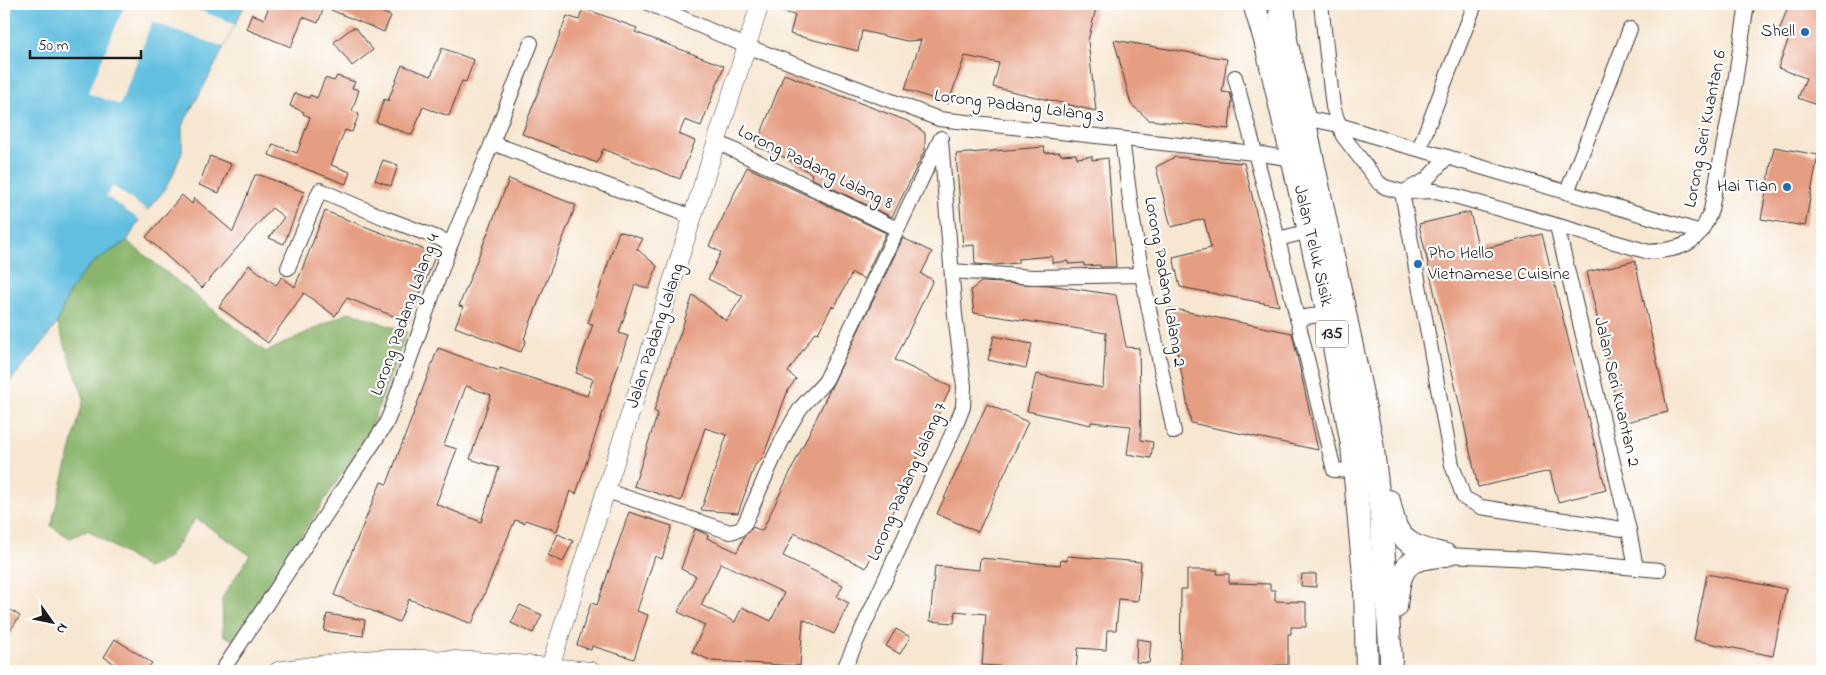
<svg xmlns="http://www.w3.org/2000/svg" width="1826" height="675" font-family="'Indie Flower',sans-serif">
<rect width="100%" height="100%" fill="#fff"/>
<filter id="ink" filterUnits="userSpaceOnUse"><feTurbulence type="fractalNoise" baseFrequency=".02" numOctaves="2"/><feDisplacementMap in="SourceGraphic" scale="10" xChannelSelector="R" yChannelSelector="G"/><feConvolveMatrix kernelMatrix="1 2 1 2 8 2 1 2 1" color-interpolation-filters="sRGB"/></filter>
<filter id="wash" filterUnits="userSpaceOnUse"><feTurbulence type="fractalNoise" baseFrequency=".0096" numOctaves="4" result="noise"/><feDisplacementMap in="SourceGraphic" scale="20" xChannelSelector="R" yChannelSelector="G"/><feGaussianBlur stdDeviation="1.12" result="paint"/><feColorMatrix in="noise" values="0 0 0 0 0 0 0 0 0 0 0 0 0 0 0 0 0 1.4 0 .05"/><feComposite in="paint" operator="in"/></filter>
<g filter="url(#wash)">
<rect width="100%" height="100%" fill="#f7e6d0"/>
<path fill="#8ab56c" stroke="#536844" d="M127,241l139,111 83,-40 58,20 -39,102 -135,206 -10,-5 -1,-37 28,-43 -54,-37 -29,41 -20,9 -59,-38 -18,8 -19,-12 33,-128 -27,-75c7,-24 19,-48 40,-63 9,-7 20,-12 30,-19z"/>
<path fill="#62bfe0" stroke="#3f6e7e" d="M4,4h241l-30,61 -33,61v26l-11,27 -9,14 -23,27 -12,21 -32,20 -11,10 -16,23 -11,29 -15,21 -38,44z"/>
<g fill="#f7e6d0">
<path d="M125,4h58l52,20 -11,23 -72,-25 -32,83 -32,-12z"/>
<path d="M113,186l36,26 -8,9 -35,-25z"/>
</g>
<g id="blocks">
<g fill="#e69e82" fill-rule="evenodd">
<path d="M270,4h91l30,12 -7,16 -60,-25 -6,16 -15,-6 -12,30 -45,-18 6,-15 12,5z"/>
<path d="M770,4h327l-9,37 8,70 -103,-24 6,-24 -34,-7 -17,48 -43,-15 16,-49 -14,1 -45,-10 -4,20 -68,-17 5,-19 -25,-6z"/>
<path d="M1789,4h33v43l-5,15 5,2v43l-24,-9 8,-20 -28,-10 11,-30 -11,-4z"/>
<path d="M583,8l54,20 -2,4 89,34 -23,60 -16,-6 -6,14 16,7 -15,38 -77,-30 -6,14 -75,-29 45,-118 12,4z"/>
<path d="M352,28h4l17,22 -21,16 -18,-24z"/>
<path d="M1114,40l113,19 -5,33 8,1 2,7 -3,29 -80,-9 -18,-16z"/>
<path d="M442,48l32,12 -8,22 -4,-1 -13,35 -26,-9 -11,28 -36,-13 8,-23 4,2 14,-36 29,11z"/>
<path d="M784,74l126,48 15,11v17l-33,67 -81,-39 1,-4 -26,-16 -30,-11z"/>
<path d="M337,76l18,6 -3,6 7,2 -7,21 7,3 -7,18 -7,-2 -14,35 19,7 -4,12 -77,-29 4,-11 24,9 13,-36 -7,-3 1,-2 -14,-6 5,-13 14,5 1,-3 7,3 8,-20 9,3z"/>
<path d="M1044,147l1,6 15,-1 1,3 15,-1 1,4 15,-2v4l16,-2 8,109h-16v-2l-16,1v-3l-16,1v-3l-16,2v-7l-34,3v4l-24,2 -19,-1 -1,-19 -11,1 -7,-92z"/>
<path d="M1774,147l44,8 -13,71 -44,-7z"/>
<path d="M210,156l21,8 -12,29 -20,-8z"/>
<path d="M1175,157l69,6 35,143 -99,-19 -7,-30 38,-9 -7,-29 -33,8 -15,-60z"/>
<path d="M383,160l15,5 -7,21 -16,-6z"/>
<path d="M747,167l139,66 -22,46 -12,-6 -18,35 -2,-2 -14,27 -3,-1 -27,40 8,7 -8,11 -25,67 -8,8 -17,48 -37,-3 26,-75 -22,-7 -24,73 -47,-15 24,-73 -4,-2 39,-116 33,26 17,-25 -35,-17 13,-27 -12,-6z"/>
<path d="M255,175h5l44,17 -20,52 -15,-6 15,-21 -12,-9 -70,80 -56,-51 36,-42 10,9 2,-6 39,34z"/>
<path d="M509,179l67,26 -52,134 2,1 -5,12 -66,-25 8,-20 -4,-1z"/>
<path d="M325,211l111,43 -27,68 -62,-24 -12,18 -31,-23 -36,50 -49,-36 30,-42 27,20 6,-8 13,10z"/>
<path d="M1470,212l9,38 63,-16 64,256 -48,12 -8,-31 -72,16 -59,-263z"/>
<path d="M619,231l24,8 -6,10 20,17 -8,23 -14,-5 -16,49 9,3 -52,158 -6,-3 -13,40 -32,-11v3l-10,-3 -43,104 -63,-25 -10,23 -65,-27 47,-113 6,2 51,-136 62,23v-3l87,28 6,-17 -17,-6 17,-49 -5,-1zM466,386l25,9 -21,64 29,9 -18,54 -45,-18 21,-55 -13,-4z"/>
<path d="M903,238l29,14 -11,22 12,6 -38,80 56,27 -85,181 -72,-35 -11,23 60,29 -6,12 12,6 -15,31 -31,-15 -3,47 -88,-5 -20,-9 13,-27 -27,-13 18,-36 -15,-7 14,-40 13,6 -1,3 30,14 8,-17 8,-8 9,4zM721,563l63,30 -13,28 -29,-14 -7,15 -34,-17z"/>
<path d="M1635,261l33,151 -47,11 -34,-151z"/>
<path d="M981,282l68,3 67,10 10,52 13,1 2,92 12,2 -2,16 -24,-4 4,-28 -40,-4v3l-64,-14 9,-37 67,14 3,-55 -132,-20 -3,-23z"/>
<path d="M1169,308l123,25 26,117 -127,-27z"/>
<path d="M994,336l38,8 -6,24 -38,-8z"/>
<path d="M987,404l41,18 -50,110 -41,-18z"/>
<path d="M629,512l43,14 -10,33 -7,-3 -18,55 11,4 -14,44 -42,-13 -1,4 -14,-5 14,-42 6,2z"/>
<path d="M558,534l15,7 -10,21 -15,-7z"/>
<path d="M1067,556l74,6 -3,39 -19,-2 -3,31h-9l-1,20 -28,-2 -2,23 -94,-6 4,-51 -31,-3 -1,12 -24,-2 5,-55 44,4 1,-12 80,7 1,-5 6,1z"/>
<path d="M1187,570h31l-1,4h12v9l41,1v6h5v11l31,1v25h-15v7h-3v31h-14v6h-94l1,-82h6z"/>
<path d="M1302,574h14v13l-15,-1z"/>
<path d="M1707,574l79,15 -13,67 -79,-16z"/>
<path d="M520,605l22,10 -9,18 -22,-10z"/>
<path d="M4,606l16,10 -16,24z"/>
<path d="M327,614l38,6 -2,16 -39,-5z"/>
<path d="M896,629l14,8 -10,17 -14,-8z"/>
<path d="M115,639l37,24 -6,8h-20l-22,-14z"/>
<path d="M1137,639l14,2 -2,22 -13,-1z"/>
</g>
</g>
</g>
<g filter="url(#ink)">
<use href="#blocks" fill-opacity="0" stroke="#3d3a37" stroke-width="1"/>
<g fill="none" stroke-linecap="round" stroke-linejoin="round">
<defs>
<g id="minor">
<path d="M650,4l96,42 193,73 315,34 39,6"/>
<path d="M1321,4l12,103 10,29 36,47 6,4 17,5 34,-1 12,3 201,58c34,-3 50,-7 62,-42l21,-109 15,-97"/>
<path d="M1235,77l43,162 56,231 20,1"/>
<path d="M1304,118l35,7 60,19 48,13 254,75"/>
<path d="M1122,139l10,76 10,60 32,157"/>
<path d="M717,142l180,87"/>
<path d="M492,143l39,-100"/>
<path d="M1419,149l56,-145"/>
<path d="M1407,190l19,-10 21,-23"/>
<path d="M1402,192l50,273 12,33 17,9 148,23"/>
<path d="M1567,192l63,-163"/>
<path d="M1557,226l72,304 7,38"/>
<path d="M1278,239l32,-8"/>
<path d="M288,268l32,-78 65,28 66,25"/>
<path d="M952,271l81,6 109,-2"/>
<path d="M1297,318l31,-4"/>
<path d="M607,491l123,41 8,-2 6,-5c18,-39 33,-80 56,-116 7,-10 18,-18 26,-29l115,-242"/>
<path d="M1446,555l87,4 126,11"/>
<path d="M222,671l164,-247 6,-15 59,-166 41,-100 201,74"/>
<path d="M843,671l113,-246 7,-18 1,-21 -9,-71 -14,-175"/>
</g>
<g id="tertiary">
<path d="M550,667l210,-663"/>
<path d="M278,671c34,-5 68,-11 102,-12 70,-2 141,5 211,12"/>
</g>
<g id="primary">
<path id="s1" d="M1254,4l11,36 63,274 24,131 13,141 2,85"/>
<path d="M1280,14l24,104 68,324 9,74 10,143 -1,12"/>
<path d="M1389,501c2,8 4,18 7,26 9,20 31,23 50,28"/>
<path d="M1396,607c2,-15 2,-39 19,-46 8,-3 19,-4 27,-6"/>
</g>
<path id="trunk" d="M1282,4l3,29"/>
</defs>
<use href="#minor" stroke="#3d3a37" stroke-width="16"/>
<use href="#tertiary" stroke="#3d3a37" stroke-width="19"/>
<use href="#primary" stroke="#3d3a37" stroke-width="24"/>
<use href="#trunk" stroke="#3d3a37" stroke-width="26"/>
<use href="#minor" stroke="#fff" stroke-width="14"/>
<use href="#tertiary" stroke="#fff" stroke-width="18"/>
<use href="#primary" stroke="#fff" stroke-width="22"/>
<use href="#trunk" stroke="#fff" stroke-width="24"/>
</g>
</g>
<g fill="#1f6fb2" stroke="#fff" stroke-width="2">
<circle cx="1805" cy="32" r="5"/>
<circle cx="1787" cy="187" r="5"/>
<circle cx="1418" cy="264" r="5"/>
</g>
<g text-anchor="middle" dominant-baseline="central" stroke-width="4.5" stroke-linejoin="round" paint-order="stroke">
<rect fill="#fff" stroke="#606060" stroke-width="1" x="1316" y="320.5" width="32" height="27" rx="4"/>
<g font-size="16" font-weight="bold" fill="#1c1c1c">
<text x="1332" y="334">135</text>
</g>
<g font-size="18" fill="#1c1c1c" stroke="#fff" text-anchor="end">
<text x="1795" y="32">Shell</text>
<text x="1777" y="187">Hai Tian</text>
<text x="1428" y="254" text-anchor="start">Pho Hello<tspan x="1428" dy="21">Vietnamese Cuisine</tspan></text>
</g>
<g font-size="18" fill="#1c1c1c" stroke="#fff">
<text transform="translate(1019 107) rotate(7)">Lorong Padang Lalang 3</text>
<text transform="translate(1706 129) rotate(-79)">Lorong Seri Kuantan 6</text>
<text transform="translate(815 168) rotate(26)">Lorong Padang Lalang 8</text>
<text stroke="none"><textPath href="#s1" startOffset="249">Jalan Teluk Sisik</textPath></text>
<text transform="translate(1164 282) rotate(80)">Lorong Padang Lalang 2</text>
<text transform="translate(406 315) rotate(-70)">Lorong Padang Lalang 4</text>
<text transform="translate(656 336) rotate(-72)">Jalan Padang Lalang</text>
<text transform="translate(1616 392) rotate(77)">Jalan Seri Kuantan 2</text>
<text transform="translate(908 482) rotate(-66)">Lorong Padang Lalang 7</text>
</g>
</g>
<rect width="1826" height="675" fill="none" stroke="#fff" stroke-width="20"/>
<g transform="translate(52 622) rotate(123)" stroke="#ffffff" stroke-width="4" paint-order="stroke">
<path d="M0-4L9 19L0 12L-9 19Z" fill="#1c1c1c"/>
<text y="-8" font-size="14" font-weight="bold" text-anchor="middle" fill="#1c1c1c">N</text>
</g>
<path d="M30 50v8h111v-8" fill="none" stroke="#1c1c1c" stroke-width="2.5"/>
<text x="38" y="50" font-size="15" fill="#1c1c1c" stroke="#ffffff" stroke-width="4" paint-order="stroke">50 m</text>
</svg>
